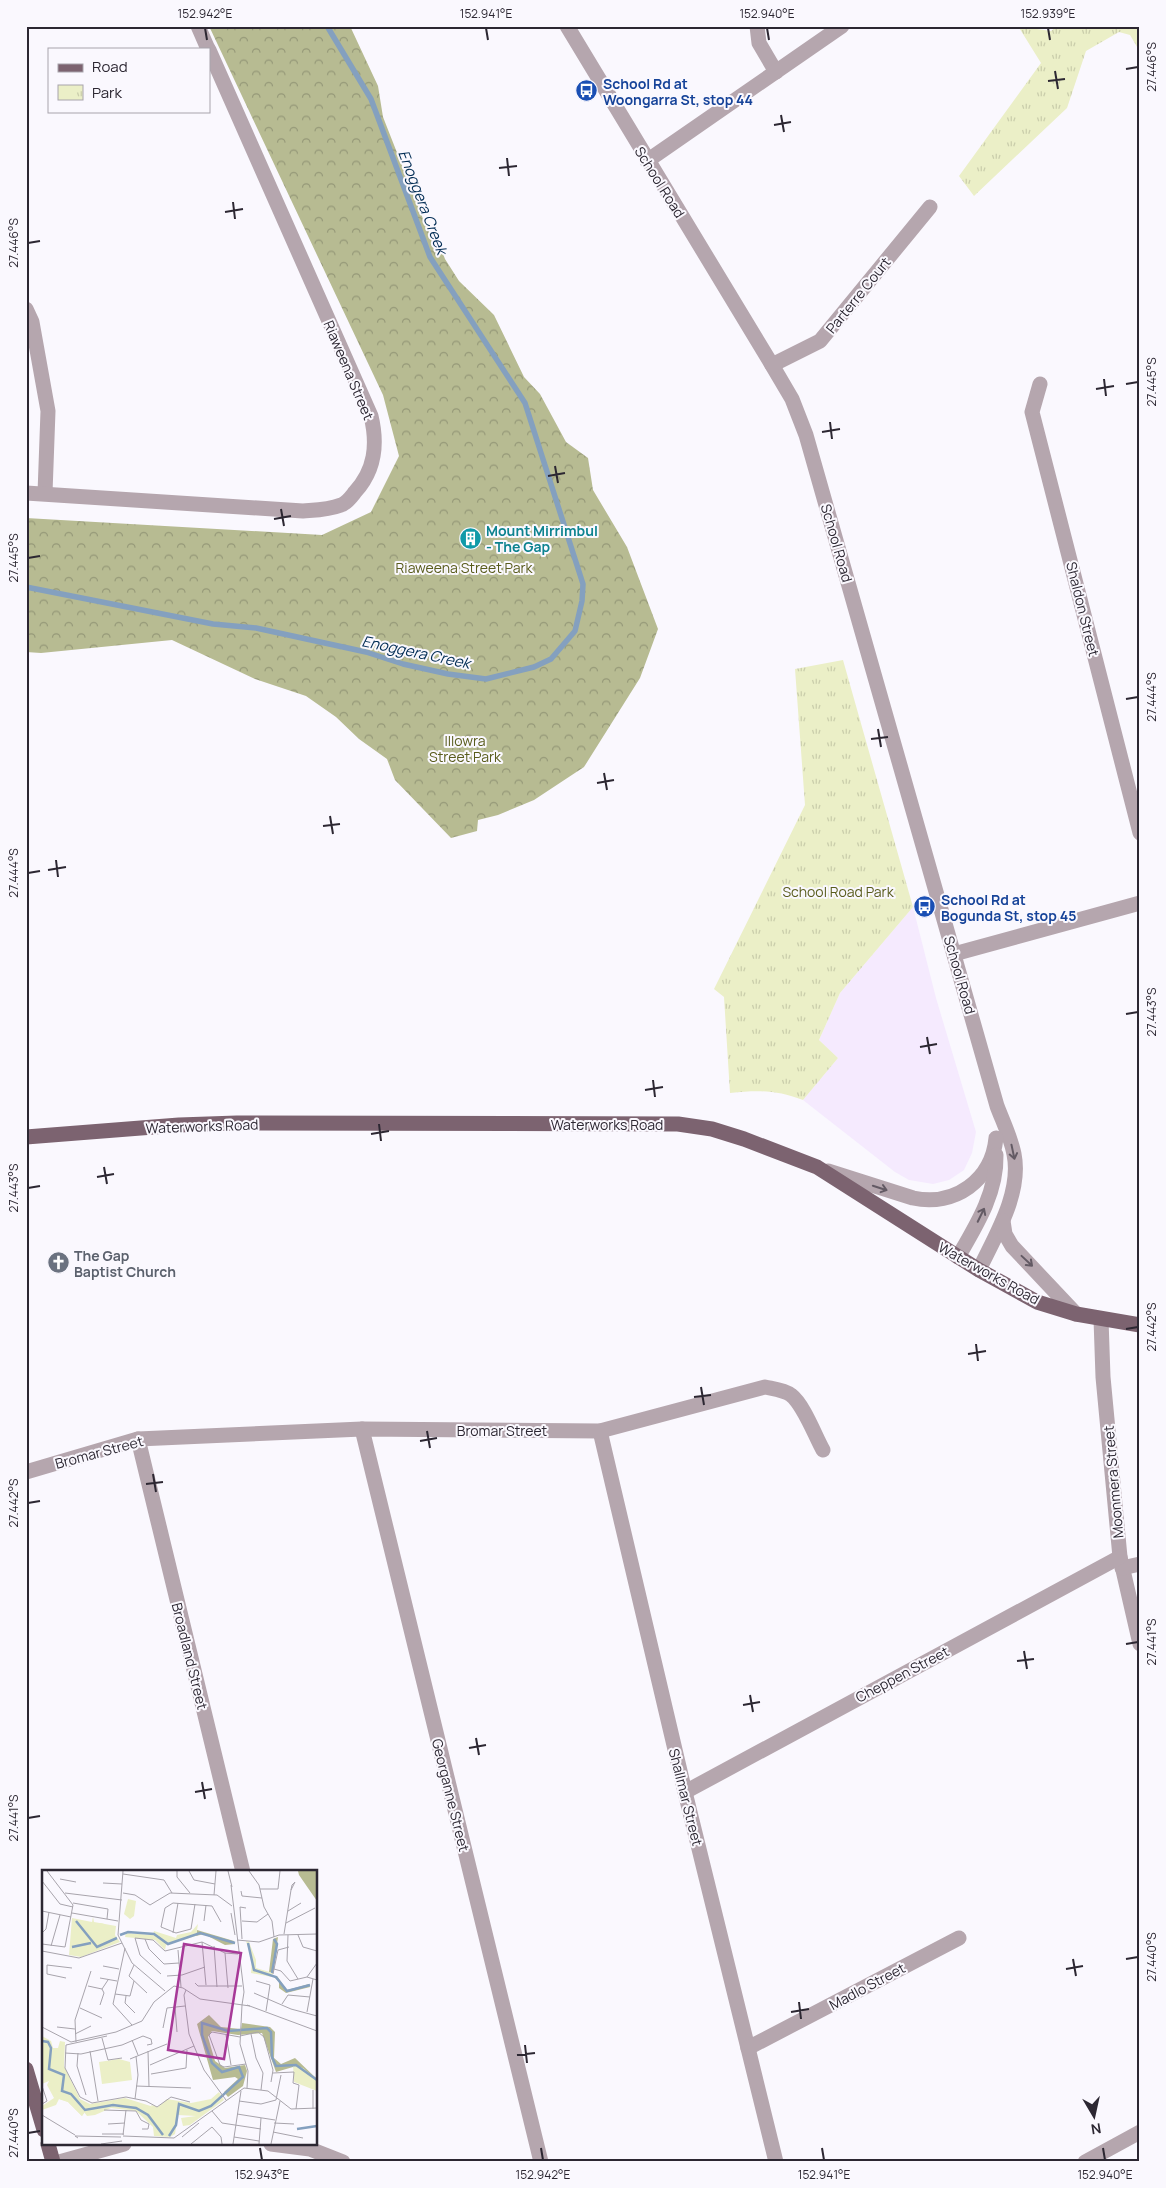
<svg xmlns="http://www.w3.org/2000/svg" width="1166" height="2188" font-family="Manrope,sans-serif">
<defs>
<pattern id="forest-crowns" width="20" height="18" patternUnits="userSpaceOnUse" patternTransform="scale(1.25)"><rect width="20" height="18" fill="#b7bb92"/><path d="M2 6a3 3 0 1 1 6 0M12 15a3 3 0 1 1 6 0" fill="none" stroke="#959878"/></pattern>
<pattern id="park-tufts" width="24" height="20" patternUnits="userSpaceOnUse" patternTransform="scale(1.25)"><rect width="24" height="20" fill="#ebefc7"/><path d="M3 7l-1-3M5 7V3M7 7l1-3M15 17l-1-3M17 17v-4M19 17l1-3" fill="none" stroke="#cacdab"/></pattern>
</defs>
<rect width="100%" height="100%" fill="#faf8fe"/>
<path fill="#f5eafe" d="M913,907l23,91 40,134 -4,21 -8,17 -15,10 -16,4 -24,-4 -14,-8 -92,-72 35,-42 -19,-18 21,-47z"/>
<path fill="url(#forest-crowns)" d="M209,26h141l28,60 5,31 44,112 13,17 5,13 14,22 35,34 30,62 16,17 26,48 22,16 5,32 34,57 31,82 -18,49 -56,89 -50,33 -36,15 -20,5 -1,11 -26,7 -56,-58 -8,-21 -28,-20 -23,-22 -30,-21 -51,-17 -83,-39 -131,13 -15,-1v-134l296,17 49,-23 28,-56 -16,-61z"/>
<g fill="url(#park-tufts)">
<path d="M1018,26h17l2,3 14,2 6,-5h82l1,26 -10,-17 -11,-3 -33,19 -19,57 -93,88 -15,-20 82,-113z"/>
<path d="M843,660l70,247 -73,86 -21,47 19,18 -35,42c-27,-10 -44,-10 -73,-7l-6,-96 -10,-8 91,-184 -10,-136z"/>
</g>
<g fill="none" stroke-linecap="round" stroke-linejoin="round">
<path stroke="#84a0bf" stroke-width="5.5" d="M26,587l187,37 43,4 110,24 37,12 45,10 38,5 48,-12 17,-8 24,-28 7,-30 1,-17 -58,-181 -95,-146 -59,-158 -44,-73"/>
<g stroke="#b5a6ae" stroke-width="15">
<path d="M198,26l10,23"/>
<path d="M567,26l205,339 20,34 14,36 191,671c6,16 14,32 17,48 8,39 -19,82 -35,116"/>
<path d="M757,26l2,17 17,29"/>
<path d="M647,161l195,-135"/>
<path d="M26,309l6,13 16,89 -3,82"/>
<path d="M772,365l48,-24 110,-134"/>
<path d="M1040,384l-8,28 108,421"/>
<path d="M26,493l277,18c13,-1 25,-1 38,-6 6,-2 10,-8 14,-13 20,-22 23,-47 16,-76l-162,-366"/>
<path d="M954,954l186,-51"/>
<path d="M828,1171l85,27c42,9 79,-18 83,-60"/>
<path d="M1003,1221l2,13 7,12 64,68"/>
<path d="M958,1257c18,-31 39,-64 38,-102"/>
<path d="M1101,1319l2,58 17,180 20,87"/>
<path d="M362,1429l179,733"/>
<path d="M600,1431l85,361 91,370"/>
<path d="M138,1439l105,433"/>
<path d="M26,1472l112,-33 224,-10 238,2 165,-44c9,2 19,3 26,8 13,10 24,41 32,55"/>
<path d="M1122,1568l18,-4"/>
<path d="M685,1792l435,-235"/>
<path d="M748,2048l211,-110"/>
<path d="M271,2144l39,5 33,13"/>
<path d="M59,2162l65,-18"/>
<path d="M1085,2162l55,-30"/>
</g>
<g stroke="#7c6370" stroke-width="15">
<path d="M26,1137l153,-12 58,-2 441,1 34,5 32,10 73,28 162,103 58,32 39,12 64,11"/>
<path d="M26,2069l18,61"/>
<path d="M48,2144l5,18"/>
</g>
</g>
<defs><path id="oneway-shaft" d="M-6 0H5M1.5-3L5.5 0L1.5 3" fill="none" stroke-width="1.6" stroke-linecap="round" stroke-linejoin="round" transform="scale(1.25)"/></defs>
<g stroke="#635a64">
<use href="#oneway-shaft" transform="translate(1013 1152) rotate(78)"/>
<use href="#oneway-shaft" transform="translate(880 1188) rotate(18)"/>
<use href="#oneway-shaft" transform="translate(981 1215) rotate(-64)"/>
<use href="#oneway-shaft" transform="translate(1027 1261) rotate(43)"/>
</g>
<path fill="none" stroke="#2c2732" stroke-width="2" d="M205,28l2,12M486,28l2,12M767,28l2,12M1048,28l2,12M1126,69l12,-2M1055,71l3,18M1048,81l17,-2M781,115l3,17M774,125l17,-3M507,158l2,18M499,168l18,-2M233,202l2,17M225,212l18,-3M28,243l12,-2M1104,379l2,17M1126,384l12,-2M1096,389l18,-3M830,422l2,17M822,432l18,-3M555,466l3,17M548,476l17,-3M281,509l3,17M274,519l17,-3M28,558l12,-2M1126,699l12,-2M878,729l3,18M871,739l17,-2M604,773l3,17M597,783l17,-3M330,816l3,18M323,826l17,-2M56,860l2,17M48,870l18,-3M28,873l12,-2M1126,1014l12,-2M927,1037l3,17M920,1047l17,-3M653,1080l2,17M645,1090l18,-3M379,1124l2,17M371,1134l18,-3M104,1167l3,17M97,1177l17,-3M28,1188l12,-2M1126,1329l12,-2M976,1344l2,17M968,1354l18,-3M701,1387l3,18M694,1397l17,-2M427,1431l3,17M420,1441l17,-3M153,1474l3,18M146,1484l17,-2M28,1503l12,-2M1126,1644l12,-2M1024,1651l3,18M1017,1661l17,-2M750,1695l3,17M743,1705l17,-3M476,1738l3,17M469,1748l17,-3M202,1782l3,17M195,1792l17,-3M28,1818l12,-2M1073,1959l3,17M1126,1959l12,-2M1066,1969l17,-3M799,2002l2,17M791,2012l18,-3M525,2045l2,18M517,2055l18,-2M28,2133l12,-2M260,2148l2,12M541,2148l2,12M822,2148l2,12M1103,2148l2,12"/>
<defs>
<symbol id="bus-disc" viewBox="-11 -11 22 22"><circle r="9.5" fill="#1a4fb4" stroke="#faf8fe"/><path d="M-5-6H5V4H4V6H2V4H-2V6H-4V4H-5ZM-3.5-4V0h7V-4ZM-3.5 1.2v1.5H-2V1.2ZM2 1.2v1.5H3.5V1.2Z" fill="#fff"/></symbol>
<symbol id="building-disc" viewBox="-11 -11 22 22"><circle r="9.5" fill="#0f9aa8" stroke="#faf8fe"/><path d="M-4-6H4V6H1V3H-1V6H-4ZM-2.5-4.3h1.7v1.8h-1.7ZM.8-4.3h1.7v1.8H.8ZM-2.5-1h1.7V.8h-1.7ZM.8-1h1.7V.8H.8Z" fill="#fff"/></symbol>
<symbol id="church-disc" viewBox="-11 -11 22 22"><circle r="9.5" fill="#6b7280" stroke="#faf8fe"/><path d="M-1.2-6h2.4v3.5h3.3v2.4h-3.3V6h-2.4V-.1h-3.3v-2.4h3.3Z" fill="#fff"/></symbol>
</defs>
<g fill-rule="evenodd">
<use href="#bus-disc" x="574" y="78" width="25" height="25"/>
<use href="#building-disc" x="458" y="526" width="25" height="25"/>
<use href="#bus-disc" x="912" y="894" width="25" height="25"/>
<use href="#church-disc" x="46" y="1250" width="25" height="25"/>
</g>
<g text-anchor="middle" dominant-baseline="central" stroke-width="4" stroke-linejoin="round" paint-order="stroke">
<g font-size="14" font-weight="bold" fill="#164399" stroke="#faf8fe" text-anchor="start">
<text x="603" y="83">School Rd at<tspan x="603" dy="16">Woongarra St, stop 44</tspan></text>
<text x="941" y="899">School Rd at<tspan x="941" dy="16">Bogunda St, stop 45</tspan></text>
</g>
<g font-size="14" fill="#2c2732" stroke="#faf8fe">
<text transform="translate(660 182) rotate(58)">School Road</text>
<text transform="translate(858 295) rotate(-51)">Parterre Court</text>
<text transform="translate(349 370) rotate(67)">Riaweena Street</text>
<text transform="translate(837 543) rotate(74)">School Road</text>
<text transform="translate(1083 609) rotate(76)">Shaldon Street</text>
<text transform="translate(960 975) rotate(74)">School Road</text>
<text x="607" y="1124">Waterworks Road</text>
<text transform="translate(202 1126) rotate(-2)">Waterworks Road</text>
<text transform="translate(989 1273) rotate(29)">Waterworks Road</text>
<text x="502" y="1430">Bromar Street</text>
<text transform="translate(99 1452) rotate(-15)">Bromar Street</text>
<text transform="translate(1113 1482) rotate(-95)">Moonmera Street</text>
<text transform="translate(190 1656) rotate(76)">Broadland Street</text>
<text transform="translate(902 1674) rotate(-28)">Cheppen Street</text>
<text transform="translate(451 1795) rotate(76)">Georganne Street</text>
<text transform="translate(686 1797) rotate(76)">Shallmar Street</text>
<text transform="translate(867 1986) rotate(-28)">Madlo Street</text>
</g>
<g font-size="14" font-weight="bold" fill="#0d838f" stroke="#faf8fe" text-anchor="start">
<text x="486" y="530">Mount Mirrimbul<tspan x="486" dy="16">- The Gap</tspan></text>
</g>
<g font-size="14" fill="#595c1c" stroke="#faf8fe">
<text x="464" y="567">Riaweena Street Park</text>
<text x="465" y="740">Illowra<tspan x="465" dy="16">Street Park</tspan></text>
<text x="838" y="891">School Road Park</text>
</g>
<g font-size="14" font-weight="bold" fill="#5b616d" stroke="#faf8fe" text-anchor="start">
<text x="74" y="1255">The Gap<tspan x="74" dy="16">Baptist Church</tspan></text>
</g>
<g font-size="15" font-style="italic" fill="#002c54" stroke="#faf8fe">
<text transform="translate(423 202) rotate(69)">Enoggera Creek</text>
<text transform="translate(416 652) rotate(12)">Enoggera Creek</text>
</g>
</g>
<g transform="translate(42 1870)">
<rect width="275" height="275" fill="#faf8fe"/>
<path d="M256,1h19v30l-18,-26zM155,60l37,11 1,3 -10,1 -21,-11 -8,2zM236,67l-5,36 -4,-1 4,-33zM235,106l10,14 22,-6 1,3 -24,6 -7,-5v-6l-5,-5zM167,145l12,12 20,2 1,-6 28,4 5,5 -1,26 7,6 14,-6 22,21v7l-24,-19 -17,5 -14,-39 -24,2 -26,-4 -4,6 7,24 10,7 20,-3 2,6 -4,15 -15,11 -4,-5 14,-13 -3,-2 -22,3 -16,-56z" fill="#b7bb92"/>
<path d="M51,47l1,5 22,4 -1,9 5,7 -39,15 -12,-2 3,-37 20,4zM156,54l-2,12 -30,9 -1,5 -10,-10 -30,-3 1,-4 27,2 1,-4 22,7 1,-3 14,-3zM204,71l3,1 7,18v8l17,5 -1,4 -21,-4 1,-14zM0,166l9,5 2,7h5l2,-7 5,1 -1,24 16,33 10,5 35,-6 32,10 10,-9 24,4 20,-4 8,-7 5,8 -34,25 -7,1 -2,-8 15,-2 -18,-1 -3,19 -5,3 -16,-1 -1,-9 -17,-16 -25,-3 -16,7 -8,1 -3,-4 -2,4 -14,-14 -9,-3 -3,6 -14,5v-4l12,-8 -7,-13 2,-4 -7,3zM77,189l11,3 2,18 -30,4 -3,-22zM251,195l10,3 14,12v11l-23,-9z" fill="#ebefc7"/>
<path d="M109,235l9,2 7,7 -8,8z" fill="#ebefc7"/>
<path d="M86,29l8,2 -2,15 -4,3 -6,-5zM49 62a9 9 0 1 1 18 0a9 9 0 1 1-18 0ZM18,222l25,20 -3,4 -14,-14 -9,-3z" fill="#ebefc7"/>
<path fill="none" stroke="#84a0bf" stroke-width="2.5" d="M34,51l21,26 20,-9M78,65l8,-3 26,2 14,10 32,-11 35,10M206,73l6,27 22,7 11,14 23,-6M30,77l19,-4M230,103l5,-29 -3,-5M0,171l6,1 3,6 -2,21 15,6 -2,16 9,3 14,16 28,-5 23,3 12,7 15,20M255,259l20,-3M127,266l7,-11 3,-21 20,7 12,-5 32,-29 -4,-10 -17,5 -10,-9 -10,-28v-12l26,8 39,-3 4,4 1,25 4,9 20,-1 21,15"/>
<path fill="none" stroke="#a8a4ac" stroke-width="1" d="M81,1l-5,64 14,28 33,28M135,1v6l13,16M147,1l5,9 21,4M186,1l4,16M207,1l10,14 5,22 8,14 2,16M81,4l41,6 8,13M18,9l16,3M0,11l18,23 13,3M61,13l19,1M189,15l13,107 -2,13M218,19h18l2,-18M199,21l1,5 20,2M23,23l57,7M81,23l12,2 15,10 20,-12 47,2 15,11M172,25l2,-24M31,33l35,6 -1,10M131,33l-8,5 -4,19 15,6 15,-4 4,-25M131,33l39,3 9,16M0,41l29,6M246,41l13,-8M30,43l46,8M189,43l4,22M162,51l2,-16M200,51l15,1 11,-8M244,53l29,-15M0,63l4,-4 3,-17M131,63l5,-30M242,64l7,-44 1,-5 3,-3 -4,8M246,65l-1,26 11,18M256,65l5,12 14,4M103,69l4,10 15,15 15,-1M200,69l-2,-32 6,1M195,70l22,2 20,-7 38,-1M160,72l4,43M0,74l23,3 8,-42 -26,-34M9,76l9,-31M172,76l3,41M83,78l-12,56 19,21M136,80l3,37M0,81l37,7 43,-15M183,83l3,35M92,95l-5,11 18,17M61,96l16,3M232,99l7,2 9,10 17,-4 10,3M119,104l-21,-19 -5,-17 18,2 12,11 37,-9 23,11 13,1M231,104l5,-24 11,-3M140,105l23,-8M125,106l15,-1M265,107l10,-14M24,108l-19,-4v-9l25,3M58,108l17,3M214,111l14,4 -4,26M153,113l3,3h44M46,116l14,3 6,-9M144,120l-2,5 5,39 15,36 22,30M212,123l37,16 26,7M73,124l15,2 4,-15M84,126l-1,7 10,10M240,134l6,-9 22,2M58,135l4,-12 -2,-4M200,135l-2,39 8,27 -1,17M205,135l70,26M133,137l2,25M38,138l22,10M265,142l6,-33M0,157l29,15 45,-10 26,-11 12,-19 20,-16 9,2 17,11 50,7M15,157l18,2M121,158l4,-20 18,-2M33,164l16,-8M209,164l5,24 7,15 -2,17M184,165l5,30M65,166l-41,9 -1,23 15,29 12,6 34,-6 20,4 11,6 14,-10 19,5M198,166l18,-4 6,5 9,33 -2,12M198,167l-28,-5 -3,3 11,30 4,2 22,-3M60,168l6,22 14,-2M90,170l6,15M34,172l-1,-22 16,-49M48,181l8,50M106,181l1,36M23,183l16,1 41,-9 21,-9 8,3 1,5 -5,1M36,183l-1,13 9,29M88,189l37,-15M108,195l44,-19M231,203l21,-1 -1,11 6,2 -3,24M109,204l35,-6 1,-18M0,216l5,15 -5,3M94,216l55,2M93,229l3,-24 -2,-19M197,231l22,3 15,-4 5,-25M271,239v-19M62,240l32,1 5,9 8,4 -1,5h-6M170,241l10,12 39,6M195,244l38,6M0,245l33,20M232,253l20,1M66,254l17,-1M231,262l30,6M60,264h22M81,265l3,-25M81,266l51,2 70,-50 24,3 23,18 26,-1M140,267l17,-14M192,267l25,4M36,268l-3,-2 46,1M59,274l21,-3M149,274l21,-17 9,10 1,7M191,274l8,-53M217,274l2,-26M229,274l9,-43"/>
<path fill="#a73998" fill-opacity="0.15" stroke="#a73998" stroke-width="2.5" d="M142,74l57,9 -17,106 -56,-9z"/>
<rect width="275" height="275" fill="none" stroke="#2c2732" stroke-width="2.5"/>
</g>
<rect width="1166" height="2188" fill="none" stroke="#faf8fe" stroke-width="55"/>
<rect x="48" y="48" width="162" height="65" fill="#faf8fe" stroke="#a8a4ac"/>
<rect x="58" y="64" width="25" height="8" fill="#7c6370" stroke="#a8a4ac"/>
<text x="92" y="72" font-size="15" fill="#2c2732">Road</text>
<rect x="58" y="85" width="25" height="15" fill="url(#park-tufts)" stroke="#a8a4ac"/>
<text x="92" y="98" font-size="15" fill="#2c2732">Park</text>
<g transform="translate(1094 2116) rotate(171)" stroke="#faf8fe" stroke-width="4" paint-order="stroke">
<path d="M0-4L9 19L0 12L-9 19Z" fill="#2c2732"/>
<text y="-8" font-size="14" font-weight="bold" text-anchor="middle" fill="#2c2732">N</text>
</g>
<rect x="28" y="28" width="1110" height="2132" fill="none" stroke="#2c2732" stroke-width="2"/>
<g font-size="12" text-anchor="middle" fill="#2c2732">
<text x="205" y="18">152.942°E</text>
<text x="486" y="18">152.941°E</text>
<text x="767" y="18">152.940°E</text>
<text x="1048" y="18">152.939°E</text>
<text transform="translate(1152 67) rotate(-90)" y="4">27.446°S</text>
<text transform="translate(14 243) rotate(-90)" y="4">27.446°S</text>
<text transform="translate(1152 382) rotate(-90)" y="4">27.445°S</text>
<text transform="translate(14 558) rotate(-90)" y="4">27.445°S</text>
<text transform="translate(1152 697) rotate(-90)" y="4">27.444°S</text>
<text transform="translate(14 873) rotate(-90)" y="4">27.444°S</text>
<text transform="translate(1152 1012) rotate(-90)" y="4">27.443°S</text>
<text transform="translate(14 1188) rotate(-90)" y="4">27.443°S</text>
<text transform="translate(1152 1327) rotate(-90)" y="4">27.442°S</text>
<text transform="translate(14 1503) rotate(-90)" y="4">27.442°S</text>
<text transform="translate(1152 1642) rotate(-90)" y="4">27.441°S</text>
<text transform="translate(14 1818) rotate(-90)" y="4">27.441°S</text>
<text transform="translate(1152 1957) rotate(-90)" y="4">27.440°S</text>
<text transform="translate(14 2133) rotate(-90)" y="4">27.440°S</text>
<text x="262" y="2179">152.943°E</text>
<text x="543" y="2179">152.942°E</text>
<text x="824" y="2179">152.941°E</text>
<text x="1105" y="2179">152.940°E</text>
</g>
</svg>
